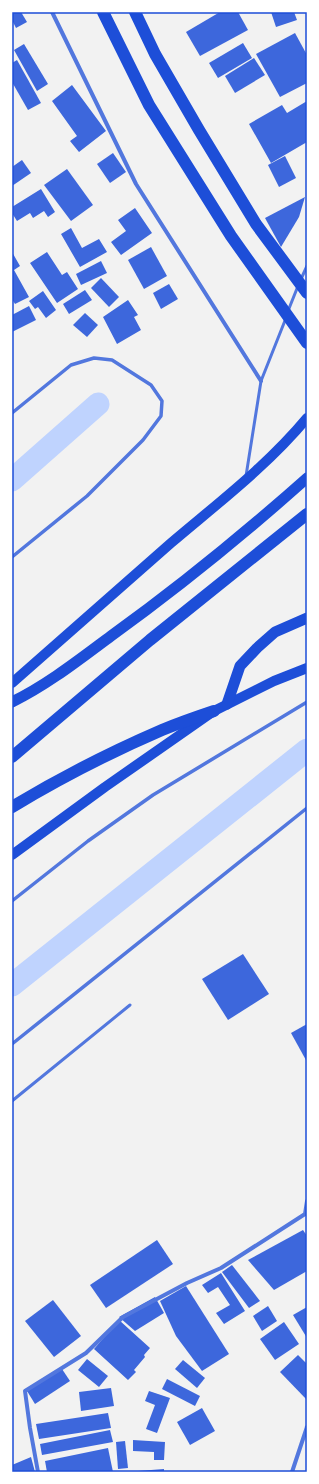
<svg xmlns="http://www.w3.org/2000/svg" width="319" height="1484" font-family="Overpass,sans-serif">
<rect width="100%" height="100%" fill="#f2f2f2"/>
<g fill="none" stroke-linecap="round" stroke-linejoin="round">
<g stroke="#bfd3fe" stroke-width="23">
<path d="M12,480l86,-76"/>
<path d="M12,985l295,-235"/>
</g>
</g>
<g fill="#3d67dc">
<path d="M12,12h9l6,10 -11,6 -4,-8z"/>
<path d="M220,12h18l10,18 -48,26 -14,-24z"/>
<path d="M271,12h23l3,8 -21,7z"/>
<path d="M295,33l12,22v28l-27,14 -24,-43z"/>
<path d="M243,43l9,15 -34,20 -9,-15z"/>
<path d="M24,44l24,40 -11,7 -23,-41z"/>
<path d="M254,58l11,17 -30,18 -10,-17z"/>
<path d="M17,60l24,43 -13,7 -16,-28v-19z"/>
<path d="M72,85l34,46 -27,21 -9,-11 7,-5 -25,-35z"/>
<path d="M307,101v41l-36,21 -22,-39 33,-19 5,8z"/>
<path d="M113,153l13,19 -16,11 -13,-19z"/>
<path d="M285,156l11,22 -17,9 -11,-22z"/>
<path d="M22,160l9,13 -19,13v-19z"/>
<path d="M67,169l26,36 -22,16 -27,-36z"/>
<path d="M41,189l14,23 -7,5 -4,-6 -11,7 -3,-5 -13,8 -5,-8v-6z"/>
<path d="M305,197l-6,20 -18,30 -16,-29z"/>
<path d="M135,208l17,25 -31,22 -10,-13 15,-11 -8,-11z"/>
<path d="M71,228l11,20 17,-9 8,13 -27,15 -19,-33z"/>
<path d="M151,247l16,29 -23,13 -16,-29z"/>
<path d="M12,252l8,14 -6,4 15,27 -14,7 -3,-5z"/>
<path d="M47,252l15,23 5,-3 11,17 -21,14 -27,-40z"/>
<path d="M101,261l6,12 -26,12 -5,-11z"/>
<path d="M101,278l18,19 -10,10 -18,-19z"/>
<path d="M169,284l9,15 -17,10 -8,-16z"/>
<path d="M85,290l7,10 -23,14 -6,-10z"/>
<path d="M43,291l13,19 -10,8 -8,-11 -3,2 -6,-8z"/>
<path d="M128,300l10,15 -4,2 7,13 -24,14 -14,-27z"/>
<path d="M29,306l7,14 -24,12v-17z"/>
<path d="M85,313l13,12 -11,12 -14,-12z"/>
<path d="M243,954l26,40 -41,26 -26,-41z"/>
<path d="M307,1024v38l-16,-29z"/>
<path d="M303,1230l4,6v35l-33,19 -26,-30z"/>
<path d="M157,1240l16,24 -67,44 -16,-23z"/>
<path d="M232,1265l28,36 -11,7 -27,-36z"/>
<path d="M221,1273l24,38 -21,13 -8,-11 14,-8 -12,-18 -10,6 -6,-8z"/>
<path d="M186,1286l43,68 -27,17 -26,-35 -16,-35z"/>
<path d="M155,1297l9,16 -29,18 -16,-14z"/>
<path d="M53,1300l28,36 -27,21 -29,-36z"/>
<path d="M268,1306l9,15 -15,10 -9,-15z"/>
<path d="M307,1307v31l-14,-23z"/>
<path d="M119,1320l31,28 -6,7 1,2 -11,13 2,2 -8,8 -34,-31z"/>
<path d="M284,1322l15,22 -24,16 -15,-21z"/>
<path d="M298,1355l9,9v36l-27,-28z"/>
<path d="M87,1359l21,17 -9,11 -21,-17z"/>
<path d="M183,1360l22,18 -8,10 -22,-19z"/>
<path d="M62,1369l8,12 -35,23 -8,-13z"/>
<path d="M167,1379l33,17 -5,10 -33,-17z"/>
<path d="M111,1388l3,18 -33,5 -2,-19z"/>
<path d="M149,1391l21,7 -13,35 -11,-4 9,-24 -10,-4z"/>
<path d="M202,1408l13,23 -25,14 -13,-23z"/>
<path d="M108,1413l3,15 -72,11 -3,-15z"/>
<path d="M110,1430l3,12 -71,13 -2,-11z"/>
<path d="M133,1440l32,2 -1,18h-10v-8l-21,-1z"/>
<path d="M125,1441l3,27 -10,1 -2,-27z"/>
<path d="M108,1448l5,24h-66l-2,-11z"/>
<path d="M31,1457l4,15h-23v-7z"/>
<path d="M164,1469v3h-26v-1z"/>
</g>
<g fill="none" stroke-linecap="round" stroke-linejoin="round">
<g stroke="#5277de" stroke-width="3">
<path d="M301,279l6,-13"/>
<path d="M288,311l10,-25"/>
<path d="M246,476l15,-95 25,-63"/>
<path d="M12,1101l118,-96"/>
</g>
<g stroke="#5277de" stroke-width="3.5">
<path d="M12,413l59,-48 23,-7 18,2 39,25 11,16 -1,15 -18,24 -56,56 -75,61"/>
<path d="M12,901l76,-60 65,-46 154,-93"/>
<path d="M12,1044l295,-236"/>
</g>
<g stroke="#5277de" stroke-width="4">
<path d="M52,12l84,172 125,197"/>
<path d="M38,1472l-8,-44 -5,-37 61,-38 37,-36 64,-34 34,-15 84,-54 2,-13"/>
<path d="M292,1472l15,-45"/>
</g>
<g stroke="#1d4ed8" stroke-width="10">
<path d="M12,683c53,-47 106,-94 159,-140 47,-40 96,-77 136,-125"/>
<path d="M12,855l93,-68 109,-76 60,-30 33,-13"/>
</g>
<g stroke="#1d4ed8" stroke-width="11">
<path d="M12,702c35,-17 68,-43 99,-66 68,-49 133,-102 196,-158"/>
<path d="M227,704l13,-38 17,-18 18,-16 32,-14"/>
</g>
<g stroke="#1d4ed8" stroke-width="12">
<path d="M103,12l46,93 82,131 76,107"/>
<path d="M135,12l20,42 44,76 57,94 51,69"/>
<path d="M12,757l138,-117 157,-126"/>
<path d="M12,807c48,-29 99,-55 150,-77 17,-7 34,-13 52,-19"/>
</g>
</g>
<rect width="319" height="1484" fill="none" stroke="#ffffff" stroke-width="26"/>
<rect x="13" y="13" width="293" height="1458" fill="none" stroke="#1d4ed8" stroke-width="1.5"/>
</svg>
